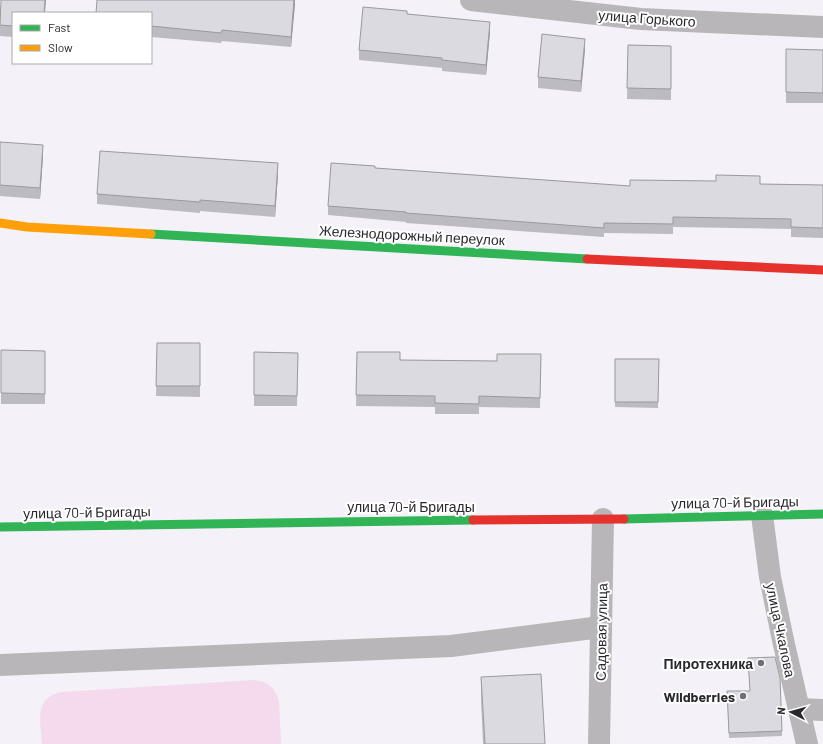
<svg xmlns="http://www.w3.org/2000/svg" width="823" height="744" font-family="Barlow,sans-serif">
<rect width="100%" height="100%" fill="#f4f2f8"/>
<path fill="#f5d9ec" d="M255,680c14,2 20,8 24,21l2,43h-239c-1,-21 -9,-46 19,-52z"/>
<g fill="none" stroke-linecap="round" stroke-linejoin="round">
<g stroke="#b8b6b8" stroke-width="22">
<path d="M471,0l170,19 182,8"/>
<path d="M762,515l8,62 13,63 24,104"/>
<path d="M0,665l451,-19 150,-19"/>
<path d="M799,709l24,1"/>
<path d="M599,744l4,-225"/>
</g>
<g stroke="#30b455" stroke-width="9">
<path d="M151,234l436,25"/>
<path d="M624,519l199,-5"/>
<path d="M0,527l473,-7"/>
</g>
<path stroke="#ff9f0a" stroke-width="9" d="M0,223l27,4 124,7"/>
<g stroke="#e5322d" stroke-width="9">
<path d="M587,259l236,11"/>
<path d="M473,520l151,-1"/>
</g>
</g>
<g fill="#bcbbc2">
<path d="M295,0l-4,47 -69,-6 -1,2 -70,-6v-24z"/>
<path d="M0,13h13v24l-13,-1z"/>
<path d="M407,14l83,18 -4,43 -44,-4v-3l-83,-8v-10z"/>
<path d="M628,45l43,1v54l-44,-1z"/>
<path d="M585,49l-4,43 -43,-4v-11z"/>
<path d="M786,49l37,1v53h-37z"/>
<path d="M0,142l43,14 -3,43 -40,-3z"/>
<path d="M375,168l255,18 130,-2 63,1v53l-32,-1v-8l-118,-2v7l-69,-1v4l-198,-14v-1l-78,-7v-9z"/>
<path d="M278,174l-3,43 -75,-6v2l-103,-9v-10z"/>
<path d="M157,343h43v54l-44,-1z"/>
<path d="M1,350l44,1v53h-44z"/>
<path d="M254,352l44,1 -1,53h-43z"/>
<path d="M357,352l43,8 97,1 44,-7 -1,54 -61,-1v7h-44v-7l-79,-1z"/>
<path d="M615,359h44l-1,49 -43,-1z"/>
<path d="M481,677l64,67h-62l-2,-44z"/>
<path d="M727,691l55,40v5l-53,2z"/>
</g>
<g fill="#99999e">
<path d="M45,0h1l-1,13h-1z"/>
<path d="M294,0h1v5l-4,42v-10z"/>
<path d="M490,22v10l-4,43v-10z"/>
<path d="M585,39v10l-4,43v-11z"/>
<path d="M43,145v11l-3,43v-11z"/>
<path d="M278,163v11l-3,43v-11z"/>
</g>
<g fill="#dbdae1" stroke="#99999e">
<path d="M1,0h44l-1,13h-31v13l-13,-1z"/>
<path d="M97,0h197l-3,37 -69,-7 -1,3 -70,-7v-13h-55z"/>
<path d="M363,7l44,4v3l83,8 -4,43 -44,-5v-2l-83,-8z"/>
<path d="M542,34l43,5 -4,42 -43,-4z"/>
<path d="M628,45l43,1v43l-44,-1z"/>
<path d="M786,49l37,1v43l-37,-1z"/>
<path d="M0,142l43,3 -3,43 -40,-3z"/>
<path d="M100,151l178,12 -3,43 -75,-6v2l-103,-8z"/>
<path d="M331,163l44,3v2l255,18v-6l86,1v-6l44,1v8l63,1v43l-32,-1v-8l-118,-2v7l-69,-1v5l-198,-15v-1l-78,-6z"/>
<path d="M157,343h43v43h-44z"/>
<path d="M1,350l44,1v43l-44,-1z"/>
<path d="M254,352l44,1 -1,43 -43,-1z"/>
<path d="M357,352h43v8l97,1v-7h44l-1,44 -61,-2v8l-44,-1v-7l-79,-1z"/>
<path d="M615,359h44l-1,43h-43z"/>
<path d="M775,657l5,21 2,53 -53,2 -2,-42h23l-2,-33z"/>
<path d="M541,674l4,70h-60l-4,-67z"/>
</g>
<g fill="#706f73" stroke="#fff" stroke-width="1.5">
<circle cx="761" cy="663" r="4"/>
<circle cx="743" cy="696" r="4"/>
</g>
<g text-anchor="middle" dominant-baseline="central" stroke-width="4" stroke-linejoin="round" paint-order="stroke">
<g font-size="14" fill="#29282c" stroke="#fff">
<text transform="translate(647 18) rotate(4)">улица Горького</text>
<text transform="translate(412 235) rotate(3)">Железнодорожный переулок</text>
<text transform="translate(735 502) rotate(-1)">улица 70-й Бригады</text>
<text x="411" y="506">улица 70-й Бригады</text>
<text transform="translate(87 512) rotate(-1)">улица 70-й Бригады</text>
<text transform="translate(781 630) rotate(78)">улица Чкалова</text>
<text transform="translate(601 632) rotate(-89)">Садовая улица</text>
</g>
<g font-size="14" font-weight="bold" fill="#29282c" stroke="#fff" text-anchor="end">
<text x="753" y="663">Пиротехника</text>
<text x="735" y="696">Wildberries</text>
</g>
</g>
<rect x="12" y="12" width="140" height="52" fill="#ffffff" stroke="#a9a9ab"/>
<rect x="20" y="25" width="20" height="6" fill="#30b455" stroke="#a9a9ab"/>
<text x="48" y="32" font-size="12" fill="#29282c">Fast</text>
<rect x="20" y="45" width="20" height="6" fill="#ff9f0a" stroke="#a9a9ab"/>
<text x="48" y="52" font-size="12" fill="#29282c">Slow</text>
<g transform="translate(791 712) rotate(276)" stroke="#ffffff" stroke-width="3" paint-order="stroke">
<path d="M0-3L7 15L0 10L-7 15Z" fill="#29282c"/>
<text y="-6" font-size="11" font-weight="bold" text-anchor="middle" fill="#29282c">N</text>
</g>
</svg>
